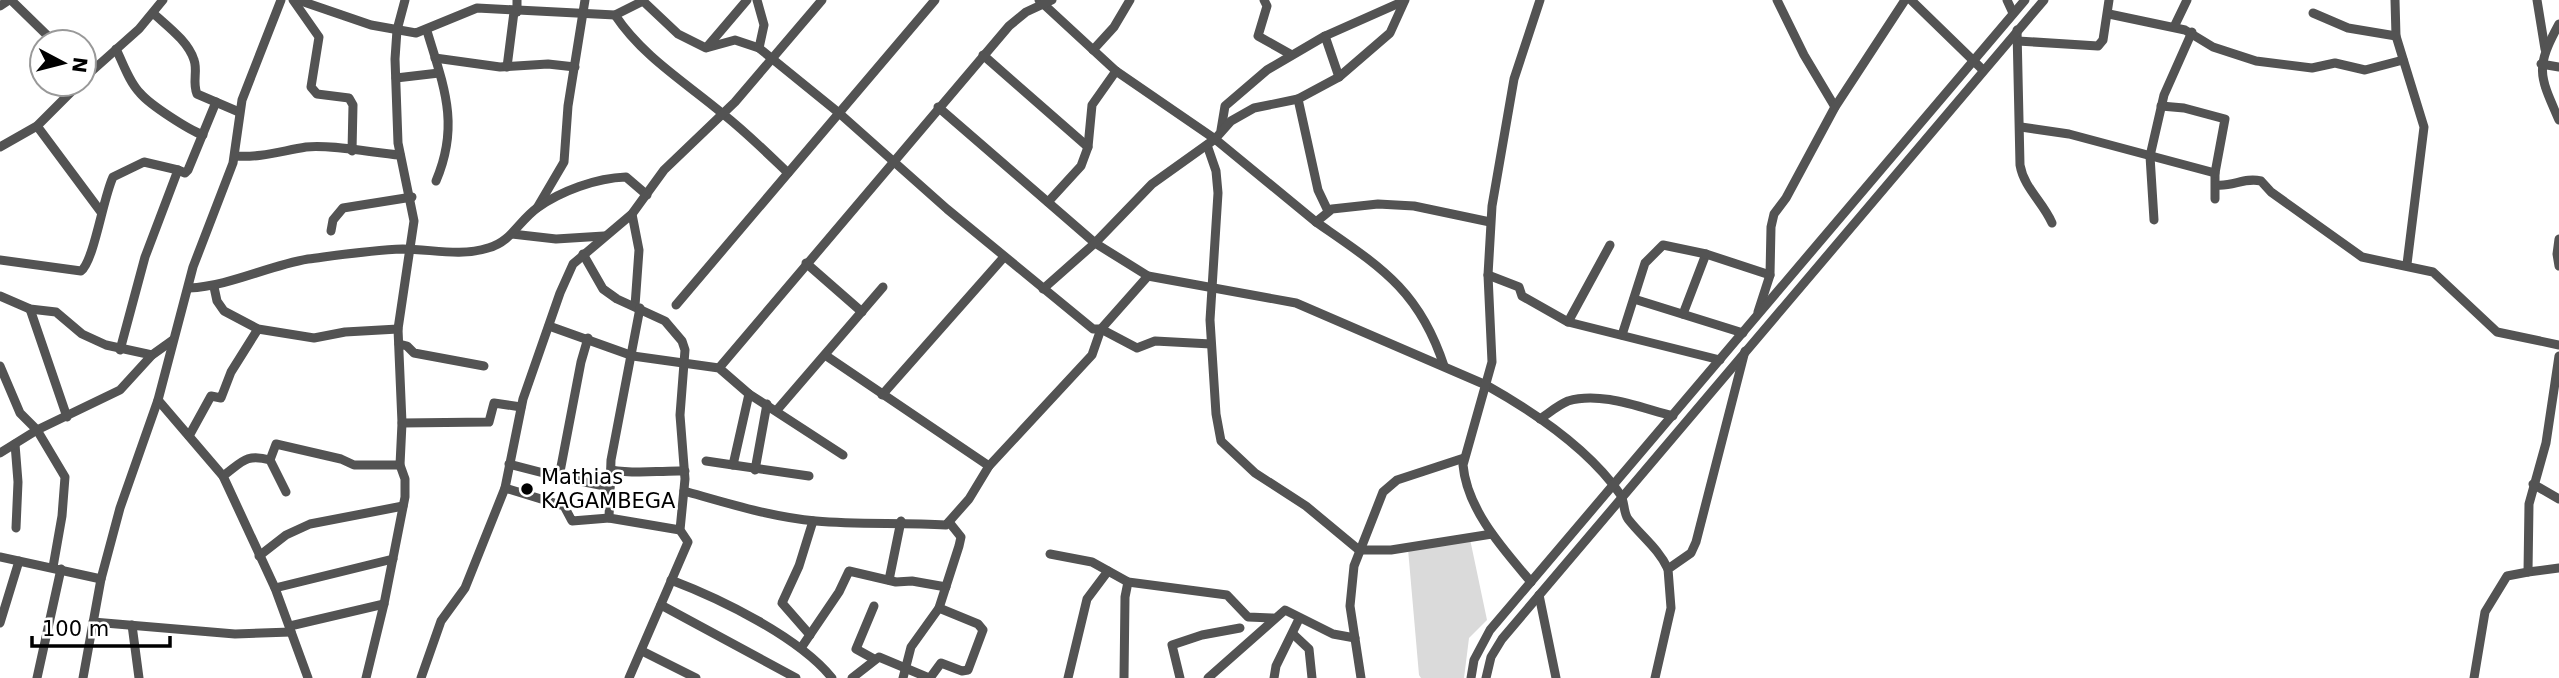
<svg xmlns="http://www.w3.org/2000/svg" width="2559" height="678" font-family="'DejaVu Sans',sans-serif">
<rect width="100%" height="100%" fill="#fff"/>
<path fill="#dadada" d="M1470,539l17,81 -18,18 -5,40h-43l-2,-3 -11,-126z"/>
<g fill="none" stroke-linecap="round" stroke-linejoin="round">
<g stroke="#535353" stroke-width="9">
<path d="M11,0l43,42"/>
<path d="M293,0l26,37 -8,50 6,7 32,4 4,7 -1,46"/>
<path d="M298,0l73,25 45,8 61,-25 138,7 28,-14 35,33 28,14 29,-8 24,8 80,65 108,96 146,120h8l36,19 18,-7 56,3"/>
<path d="M517,0v12"/>
<path d="M757,0l7,25 -5,23"/>
<path d="M1039,0l77,71 99,68 101,83 16,-13 46,-5 36,2 76,16"/>
<path d="M1264,0l3,6 -9,30 32,18"/>
<path d="M1777,0l27,55 31,52"/>
<path d="M1911,0l72,70"/>
<path d="M2007,0l6,13"/>
<path d="M2395,0l1,36 28,91 -17,137"/>
<path d="M2537,0l8,49"/>
<path d="M0,6l9,-6"/>
<path d="M153,13c14,13 35,28 41,47 4,11 -2,22 3,34l42,18"/>
<path d="M2313,13l35,15 48,8"/>
<path d="M2109,14l76,16 28,17 43,14 56,7 23,-5 30,7 38,-10"/>
<path d="M615,15c28,42 70,67 108,99 23,18 44,39 65,59"/>
<path d="M2559,24c-24,44 -20,51 0,96"/>
<path d="M2174,27l13,-27"/>
<path d="M2017,30l3,135c4,23 23,37 32,58"/>
<path d="M427,31c17,56 33,94 9,150"/>
<path d="M1325,36l14,41"/>
<path d="M2018,41l80,5 5,-6 6,-40"/>
<path d="M707,47l40,-47"/>
<path d="M116,49c7,14 13,33 24,44 10,12 49,37 63,42"/>
<path d="M1093,50l21,-23 16,-27"/>
<path d="M983,55l105,92"/>
<path d="M435,58l65,9 48,-3 27,3"/>
<path d="M2541,64l18,3"/>
<path d="M507,67l7,-55"/>
<path d="M84,78l55,-49 24,-29"/>
<path d="M396,78l43,-5"/>
<path d="M2161,106l23,2 41,11 -10,54v26"/>
<path d="M938,107l157,136 53,33 148,27 190,82c48,27 102,63 134,109 5,7 3,18 8,25 14,18 30,29 40,50"/>
<path d="M37,126l64,86"/>
<path d="M2021,127l48,7 146,39"/>
<path d="M1221,130l4,-24 42,-36 58,-34 79,-35"/>
<path d="M1207,145l9,26 2,22 -8,127 6,94 5,27 34,32 51,33 53,44h32l101,-16"/>
<path d="M0,147l37,-21 42,-42"/>
<path d="M235,156c25,2 46,-5 71,-9 24,-3 68,6 94,8"/>
<path d="M178,170l7,3 3,-3 28,-68"/>
<path d="M2216,185c17,2 28,-8 45,-4l10,11 91,65 71,15 64,60 62,13"/>
<path d="M1048,202l33,-36 7,-19 4,-42 24,-34"/>
<path d="M537,208l27,-46 4,-56 17,-106"/>
<path d="M1328,211l-10,-21 -20,-91 41,-22 51,-44 15,-33"/>
<path d="M632,214l7,36 -4,56"/>
<path d="M2154,220l-4,-64 14,-61 28,-63"/>
<path d="M1316,222c63,44 103,67 128,144"/>
<path d="M331,231l2,-11 10,-12 69,-11"/>
<path d="M512,234l44,5 48,-3"/>
<path d="M2559,239l-2,15 2,12"/>
<path d="M583,254l20,35 14,10 48,22 17,20 3,9 -5,65 5,64 -5,51 8,12 -59,136"/>
<path d="M0,260l81,11c13,-10 22,-73 32,-94l31,-15 34,8 -33,87 -25,93"/>
<path d="M806,263l56,49"/>
<path d="M1488,275l31,12 3,9 46,26 42,-77"/>
<path d="M214,287l3,14 7,10 34,18 56,9 31,-6 53,-3"/>
<path d="M189,288c41,-2 78,-22 119,-29 31,-4 64,-9 95,-10 28,0 57,8 85,-1 23,-6 31,-27 49,-40 24,-17 59,-30 89,-31l21,18"/>
<path d="M1043,289l52,-46 57,-59 63,-45 16,-18 23,-13 44,-9"/>
<path d="M0,296l30,13 26,3 26,22 24,11 46,10"/>
<path d="M1634,299l109,34"/>
<path d="M676,305l259,-305"/>
<path d="M640,308l-29,152 -2,58 71,12"/>
<path d="M30,309l37,108"/>
<path d="M1758,312l12,-37 1,-48 3,-13 12,-16 49,-91 70,-107"/>
<path d="M1683,314l23,-60"/>
<path d="M1568,322l152,38"/>
<path d="M549,326l84,30 86,12 30,26 94,61"/>
<path d="M1622,335l23,-72 18,-18 43,9 64,21"/>
<path d="M399,344l8,2 7,7 70,13"/>
<path d="M825,355l164,111"/>
<path d="M0,366l20,47 17,17 28,47 -3,39 -9,51"/>
<path d="M719,368l290,-342 17,-14 26,-12"/>
<path d="M882,395l122,-138"/>
<path d="M158,400l65,76 52,112 33,90"/>
<path d="M777,410l106,-123"/>
<path d="M1540,419c9,-6 18,-14 28,-18 33,-10 73,7 105,15"/>
<path d="M402,423l87,-1 5,-19 27,4"/>
<path d="M189,436l22,-40 10,2 10,-26 27,-43"/>
<path d="M15,444l3,38 -2,46"/>
<path d="M0,453l37,-23 83,-40 32,-35 21,-15"/>
<path d="M270,460l6,-16 65,15 13,6h46"/>
<path d="M706,461l27,4 16,-71"/>
<path d="M509,464l50,13 22,-115 7,-24"/>
<path d="M733,465l76,11"/>
<path d="M611,470c30,5 46,0 74,1"/>
<path d="M755,470l12,-66"/>
<path d="M223,476c19,-14 23,-23 47,-16l16,32"/>
<path d="M559,477l51,10"/>
<path d="M2533,484l26,15"/>
<path d="M505,488l59,18 8,15 37,-3"/>
<path d="M684,491c43,12 87,26 132,30 43,4 87,1 130,4l23,-26 20,-33 103,-111 9,-26 47,-53"/>
<path d="M1050,554l42,8 36,20 99,13 21,22 25,1"/>
<path d="M259,556l27,-21 24,-11 93,-18"/>
<path d="M0,557l101,22"/>
<path d="M2528,572l31,-4"/>
<path d="M671,580c50,19 128,57 161,98"/>
<path d="M889,580l12,-59"/>
<path d="M1531,582c-27,-32 -64,-72 -68,-117l29,-103 -4,-87 4,-69 22,-127 26,-79"/>
<path d="M275,588l118,-29"/>
<path d="M1539,595l17,83"/>
<path d="M661,605l135,73"/>
<path d="M874,606l-18,43 18,10"/>
<path d="M93,622l142,12 56,-2"/>
<path d="M0,623l19,-62"/>
<path d="M132,625l7,53"/>
<path d="M290,626l94,-22"/>
<path d="M1293,634l16,15 3,29"/>
<path d="M810,635l-28,-32 17,-37 14,-45"/>
<path d="M801,648l38,-56 10,-21 47,11 16,-1 34,6"/>
<path d="M642,651l54,27"/>
<path d="M37,678l24,-109"/>
<path d="M83,678l18,-99 19,-71 38,-108 35,-133 40,-104 9,-63 39,-100"/>
<path d="M366,678l18,-74 21,-107v-18l-5,-14 2,-42 -4,-94 16,-108 -16,-78 -3,-84 2,-29 8,-30"/>
<path d="M421,678l20,-57 24,-33 40,-100 18,-89 37,-106 13,-29 59,-50 32,-44 71,-68 87,-102"/>
<path d="M852,678l27,-21 50,21"/>
<path d="M903,678l8,-31 28,-39 20,-62 2,-9 -12,-15"/>
<path d="M930,678l11,-15 21,8 6,-1 15,-40 -5,-6 -39,-16"/>
<path d="M1068,678l19,-79 21,-28"/>
<path d="M1124,678l1,-81 3,-15"/>
<path d="M1180,678l-8,-33 30,-10 38,-7"/>
<path d="M1208,678l77,-68 48,24 22,4"/>
<path d="M1274,678l2,-12 23,-47"/>
<path d="M1361,678l-11,-72 4,-40 29,-74 14,-12 67,-22"/>
<path d="M1471,678l3,-18 16,-30 535,-630"/>
<path d="M1486,678l5,-21 11,-18 542,-639"/>
<path d="M1655,678l16,-70 -3,-39 23,-16 5,-11 49,-191"/>
<path d="M2474,678l11,-66 22,-36 21,-4 1,-68 17,-61 13,-87"/>
</g>
</g>
<circle fill="#000" stroke="#fff" stroke-width="2.5" cx="527" cy="489" r="7"/>
<g text-anchor="middle" dominant-baseline="central" stroke-width="5" stroke-linejoin="round" paint-order="stroke">
<g font-size="21" fill="#000" stroke="#fff" text-anchor="start">
<text x="541" y="477">Mathias<tspan x="541" dy="24">KAGAMBEGA</tspan></text>
</g>
</g>
<g transform="translate(63 63) rotate(97)"><circle r="33" fill="#ffffff" stroke="#999999" stroke-width="2"/>
<path d="M0-5L12 26L0 18L-12 26Z" fill="#000000"/>
<text y="-10" font-size="19" font-weight="bold" text-anchor="middle" fill="#000000">N</text>
</g>
<path d="M32 636v10h138v-10" fill="none" stroke="#000000" stroke-width="3.5"/>
<text x="42" y="636" font-size="21" fill="#000000" stroke="#ffffff" stroke-width="5" paint-order="stroke">100 m</text>
</svg>
